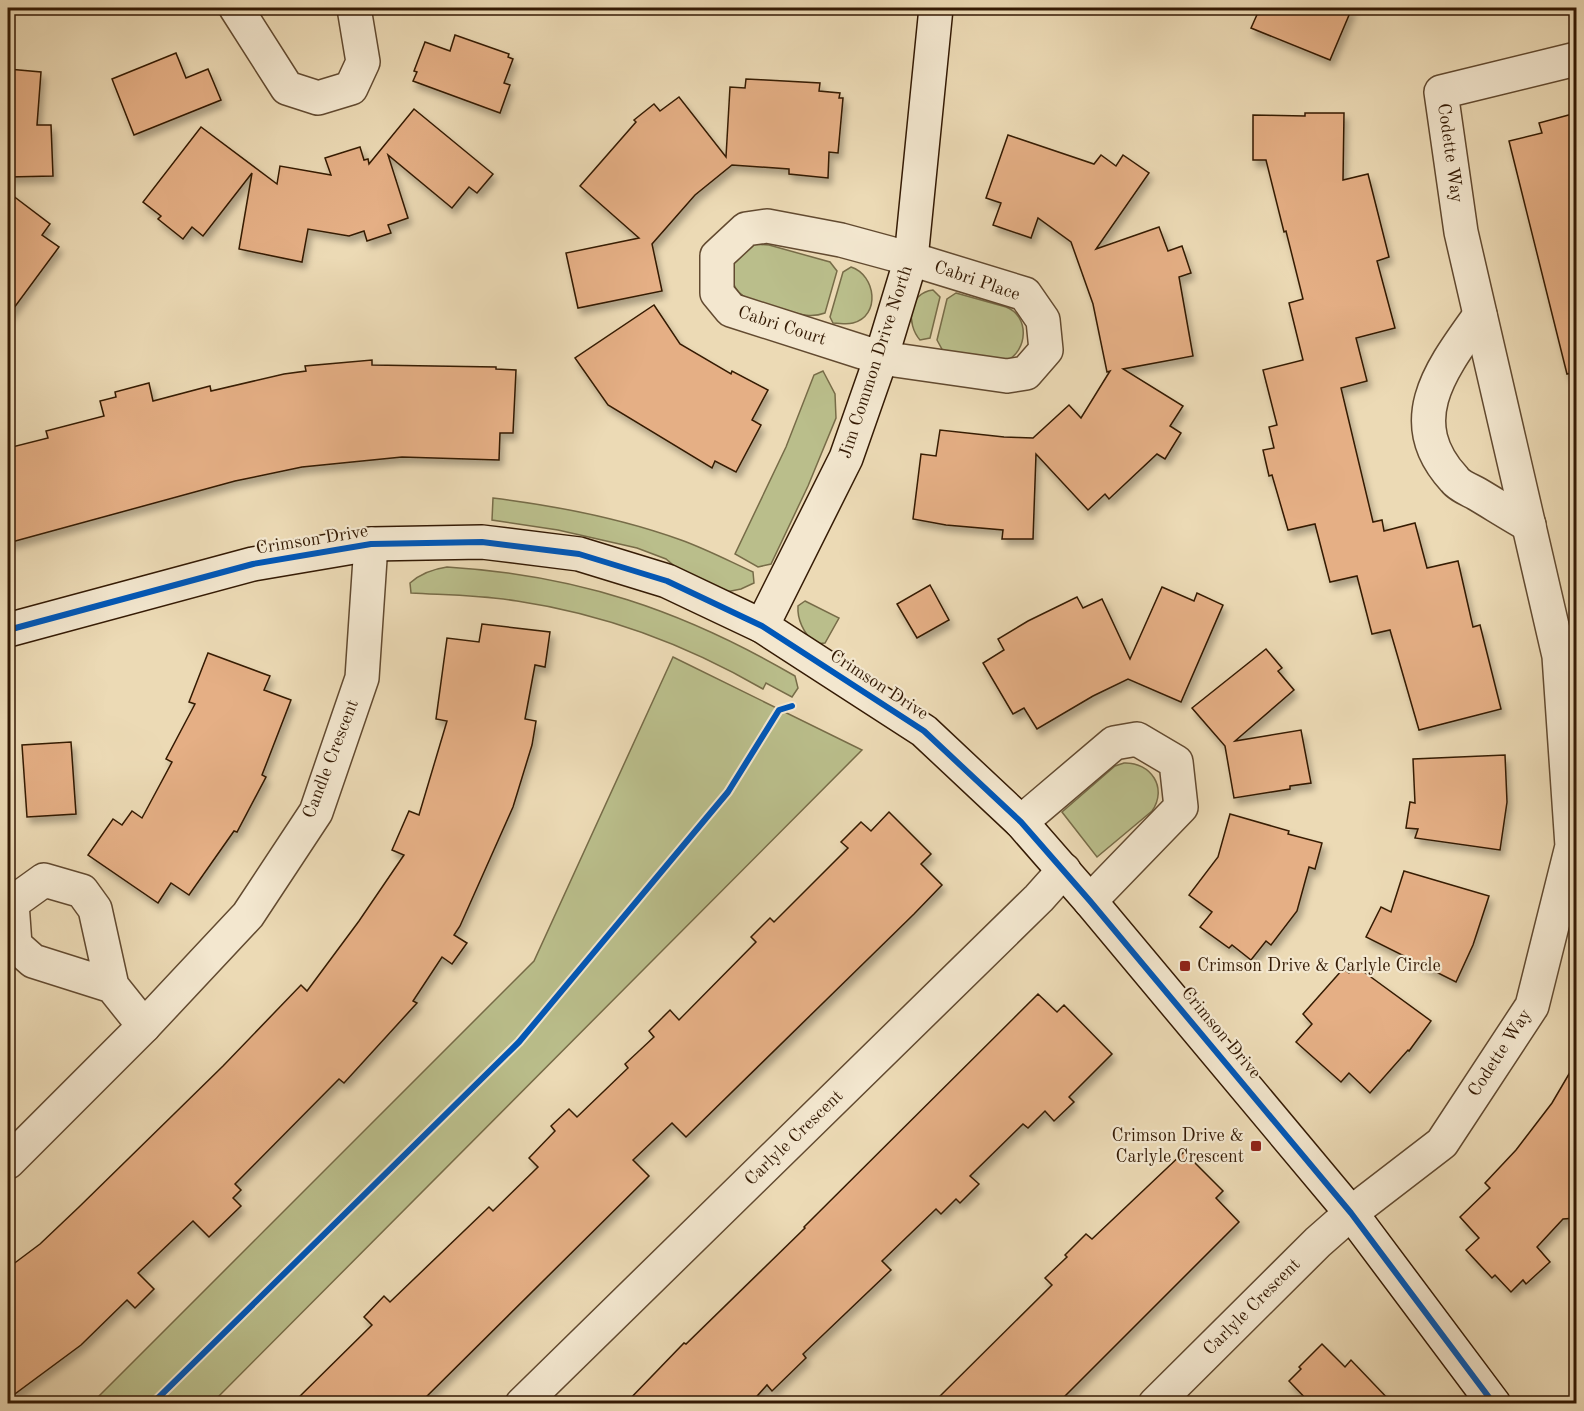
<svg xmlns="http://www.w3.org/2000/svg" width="1584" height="1411" font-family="'Old Standard TT',serif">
<defs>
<filter id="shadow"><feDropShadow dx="3.5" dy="6" stdDeviation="3" flood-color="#0004"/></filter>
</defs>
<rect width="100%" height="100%" fill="#ecdab5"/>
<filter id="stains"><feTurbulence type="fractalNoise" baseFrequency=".00333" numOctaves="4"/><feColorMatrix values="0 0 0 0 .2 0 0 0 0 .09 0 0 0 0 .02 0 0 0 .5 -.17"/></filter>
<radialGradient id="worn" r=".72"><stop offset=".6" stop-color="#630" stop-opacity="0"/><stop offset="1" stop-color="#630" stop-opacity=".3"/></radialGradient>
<g fill="#babe8b" stroke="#776c48" stroke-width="1.5">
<path d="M753,244l16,1 61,17 7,9 -12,42c-16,6 -29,0 -45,-4 -20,-6 -49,-9 -48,-36 0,-4 0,-10 3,-14 4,-5 13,-10 18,-15z"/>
<path d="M851,267c25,8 30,49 2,56 -7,2 -13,0 -20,0l-3,-6 13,-45z"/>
<path d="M933,290l7,7 -10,41 -10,2c-14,-16 -12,-47 13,-50z"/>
<path d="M956,293l50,14c24,9 22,44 0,54l-63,-10 -6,-11 10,-41z"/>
<path d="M823,371l12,23 1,24 -28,68 -37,78 -13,3 -23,-13 51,-107 28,-72z"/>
<path d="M493,498c65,8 127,20 188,42 25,9 48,21 72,32l1,11 -13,6 -20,4 -34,-16 -21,-18 -29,-11 -79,-18 -66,-10z"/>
<path d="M447,567c130,8 235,43 348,109l3,12 -6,9 -26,-14 -3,6c-76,-44 -159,-75 -246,-88 -35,-6 -71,-6 -106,-8l-1,-10c10,-9 23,-14 37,-16z"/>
<path d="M805,601l34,17 -14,25 -10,1c-10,-10 -18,-23 -17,-38z"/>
<path d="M673,657l189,93 -650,653h-120l442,-442z"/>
<path d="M1124,763c27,-1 44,25 28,48l-55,46 -35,-45 53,-46z"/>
</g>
<g fill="#e5af85" stroke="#341a04" stroke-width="1.5" filter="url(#shadow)">
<path d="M1260,8h92l-22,52 -79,-32z"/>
<path d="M455,35l54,19 -1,3 5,2 -9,24 6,2 -10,28 -87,-32 4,-9 -3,-1 11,-29 25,9z"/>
<path d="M176,53l10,25 22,-9 13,31 -87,35 -22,-56z"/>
<path d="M8,69l33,3 -4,53h14l2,51 -45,1z"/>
<path d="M746,79l74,4 -1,8 21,2 -1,5h4l-5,55 -9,-1 -1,26 -39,-4v-5l-57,-4 -37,30 -43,49 10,47 -84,17 -12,-55 73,-15 -59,-52 56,-64 -2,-2 20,-16 6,7 19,-14 47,60 4,-70 15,1z"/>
<path d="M414,109l79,65 -16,19 -8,-6 -17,21 -64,-53 20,63 -20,7 3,8 -24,8 -3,-10 -15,5 -41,-7 -6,33 -63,-13 13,-76 -49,63 -11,-9 -9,12 -25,-20 3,-3 -18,-14 58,-75 76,57 3,-18 51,9 -6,-17 35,-11 4,13 4,-1 1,5z"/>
<path d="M1305,113h39l-1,67 25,-6 21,83 -12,4 18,67 -39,10 11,43 -26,7 32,134 9,-2 2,11 31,-8 12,45 31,-7 15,66 7,-2 21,84 -82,21 -29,-100 -18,4 -15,-58 -27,6 -15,-58 -27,6 -16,-55 -3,1 -6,-26 11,-2 -5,-21 8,-2 -14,-55 40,-10 -14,-57 14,-4 -17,-68 -2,1 -18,-72h-13v-45l52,1z"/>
<path d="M1576,113v259l-9,2 -58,-233 33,-8 -3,-10z"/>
<path d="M1008,135l86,29 7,-9 15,11 7,-11 26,18 -53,76 63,-22 9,24 14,-5 9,27 -12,4 14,79 -70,13 60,37 -13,20 11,7 -16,26 -8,-5 -48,45 -4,-5 -17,16 -52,-56 -3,85h-31l1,-9 -57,-5 -33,-6 8,-65 15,2 4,-26 64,7 29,1 36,-33 12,13 29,-47 -3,1 -14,-68 -22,-62 -33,-24 -7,20 -38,-13 8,-22 -15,-5z"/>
<path d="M8,192l42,32 -8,11 17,12 -51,69z"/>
<path d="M654,305l26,39 51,30 1,-3 36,19 -16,30 9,5 -25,47 -21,-11 -3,7 -104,-63 -33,-47z"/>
<path d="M372,360v5l124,2v2l20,1 -3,63h-13l-1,27 -97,-3 -100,10 -67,14 -227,62v-95l40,-10 -2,-7 58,-15 -4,-15 16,-4 -1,-5 34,-9 4,18 57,-15 1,5 73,-17 22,-3 -1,-5z"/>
<path d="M930,585l19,35 -32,18 -20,-34z"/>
<path d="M1162,587l32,14 3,-8 26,12 -42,97 -53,-23 -35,17 -56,33 -13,-21 -11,6 -30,-51 21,-13 -6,-11 30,-18 49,-24 6,11 19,-9 28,60z"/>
<path d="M482,624l68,8 -5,35 -10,-2 -10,54 11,2 -4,24 -19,62 -53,119 -6,9 13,8 -15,21 -10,-7 -29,44 4,2 -73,80 -5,-4 -104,105 6,6 -8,8 8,8 -32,31 -16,-16 -55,52 16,16 -19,19 -8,-8 -46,45 -73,54v-131l32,-24 39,-37 144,-141 78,-81 6,6 52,-70 45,-66 -12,-5 17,-39 10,4 28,-94 -11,-2 11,-81 32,4z"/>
<path d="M1266,649l16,19 -4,3 16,19 -59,51 66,-11 10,53 -21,3v3l-56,9 -9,-52 -33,-38z"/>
<path d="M208,653l62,23 -6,14 27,10 -29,75 4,2 -29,55 -3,-1 -45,64 -18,-12 -13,20 -70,-48 25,-36 9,6 10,-14 10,7 30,-56 -6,-3 29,-55 -6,-2z"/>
<path d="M71,742l5,72 -49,3 -5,-72z"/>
<path d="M1505,755l2,47 -7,48 -85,-12 3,-9 -12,-1 4,-26 5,1 -2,-44z"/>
<path d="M889,812l42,42 -10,10 21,21 -28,29 -228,223 -14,-14 -39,37 16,16 -230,228h-127l80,-79 -8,-8 20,-21 6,6 99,-95 4,4 45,-44 -9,-9 26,-27 -4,-5 18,-17 8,8 51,-49 -3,-4 29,-27 -5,-6 21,-21 9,10 77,-78 -5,-5 19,-19 4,4 74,-74 -7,-6 20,-20 10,9z"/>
<path d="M1230,814l59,17 -1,3 34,9 -7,26 -6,-2 -12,44 -26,34 -5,-4 -15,19 -19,-15 -3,3 -29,-21 12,-15 -23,-17 29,-38z"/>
<path d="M1404,871l85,25 -16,49 -17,37 -90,-45 15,-30 10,5z"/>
<path d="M1353,964l78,57 -22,30 -1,-1 -38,43 -21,-20 -8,9 -45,-40 16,-18 -9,-10 40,-45 6,4z"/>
<path d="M1038,994l19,18 7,-7 48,49 -43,43 5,5 -20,19 -9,-10 -17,17 -5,-4 -53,52 9,8 -19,19 -4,-4 -15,15 -5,-5 -54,52 9,9 -88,84 3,4 -34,33 -5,-6 -17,19h-125l59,-61 2,1 119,-116 -1,-1z"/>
<path d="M1576,1062v156l-13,1 -26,28 13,15 -24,22 -3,-4 -12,12 -16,-17 -3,3 -26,-28 13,-12 -19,-21 30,-29 -5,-5 31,-33 36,-47z"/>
<path d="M1184,1152l39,39 -7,7 23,24 -182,182h-125l120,-119 -7,-7 22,-21 -2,-2 21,-21 6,5z"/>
<path d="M1322,1344l23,23 6,-7 42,44h-82l-22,-23 12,-12 -2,-2z"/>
</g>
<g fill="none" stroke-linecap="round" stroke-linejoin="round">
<defs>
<g id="street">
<path d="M236,8l51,80 31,10 33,-10 12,-26 -9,-54"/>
<path d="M767,226l74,14 70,19 114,35 18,26 3,30 -20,23 -19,3 -126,-18 -150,-48 -14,-17v-37l29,-27z"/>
<path d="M1480,315c-37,52 -80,105 -26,164 5,7 16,11 23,15 17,10 34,21 52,31"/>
<path d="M1021,822l93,-79 23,-4 39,23 5,45 -91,94"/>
<path d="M112,986l-79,-25 -18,-16 -3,-42 32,-23 38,11 13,18 17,77 32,40"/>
<path d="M8,1162l136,-136 104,-111 68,-103 46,-134 9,-134"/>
<path d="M522,1404l517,-506 25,-28"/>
<path d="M1155,1404l163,-162 33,-29 91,-70 90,-137 40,-160 -13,-190 -98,-424 -20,-140 135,-33"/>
</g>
<g id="secondary">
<path d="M762,626l84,-168 35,-100 30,-99 25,-251"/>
<path d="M8,630l245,-66 118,-20 111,-2 97,12 88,27 95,45 162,105 97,91 69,79 261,312 143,191"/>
</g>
</defs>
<use href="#street" stroke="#624a30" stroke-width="36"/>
<use href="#secondary" stroke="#341a04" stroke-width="36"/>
<use href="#street" stroke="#f3e7cf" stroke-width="33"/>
<use href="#secondary" stroke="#f3e7cf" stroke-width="33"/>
<defs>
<g id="cycleway">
<path d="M8,630l245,-66 118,-20 111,-2 97,12 88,27 95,45 162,105 97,91 69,79 261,312 143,191"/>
<path d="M152,1404l367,-362 209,-250 51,-82 13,-4"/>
</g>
</defs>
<use href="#cycleway" stroke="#f3e7cf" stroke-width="10"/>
<use href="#cycleway" stroke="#0057b8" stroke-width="6"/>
</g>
<g fill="#8f2418" stroke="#f3e7cf" stroke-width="2">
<rect x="1179" y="960" width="12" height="12" rx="3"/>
<rect x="1250" y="1140" width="12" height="12" rx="3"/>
</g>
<g text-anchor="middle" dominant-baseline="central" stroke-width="4.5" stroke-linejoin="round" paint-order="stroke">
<g font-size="18" fill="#341a04" stroke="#f3e7cf">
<text transform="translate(1450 153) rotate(82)">Codette Way</text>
<text transform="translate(977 281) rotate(19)">Cabri Place</text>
<text transform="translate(782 326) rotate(18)">Cabri Court</text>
<text transform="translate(876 362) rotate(-72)">Jim Common Drive North</text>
<text transform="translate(312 540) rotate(-9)">Crimson Drive</text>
<text transform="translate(879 685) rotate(33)">Crimson Drive</text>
<text transform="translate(331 759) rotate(-69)">Candle Crescent</text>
<text transform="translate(1221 1033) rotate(50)">Crimson Drive</text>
<text transform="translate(1500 1053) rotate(-57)">Codette Way</text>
<text transform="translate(794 1138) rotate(-44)">Carlyle Crescent</text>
<text transform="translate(1252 1307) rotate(-45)">Carlyle Crescent</text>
</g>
<g font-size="18" fill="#341a04" stroke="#f3e7cf" text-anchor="start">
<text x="1197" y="966">Crimson Drive &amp; Carlyle Circle</text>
<text x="1244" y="1136" text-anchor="end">Crimson Drive &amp;<tspan x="1244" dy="21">Carlyle Crescent</tspan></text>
</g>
</g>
<rect width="1584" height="1411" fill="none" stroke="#ecdab5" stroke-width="30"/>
<rect x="9" y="9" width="1566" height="1393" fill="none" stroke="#341a04" stroke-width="3"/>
<rect x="15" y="15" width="1554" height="1381" fill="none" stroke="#341a04" stroke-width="1.5"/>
<rect width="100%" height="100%" filter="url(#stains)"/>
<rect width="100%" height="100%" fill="url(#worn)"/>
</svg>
